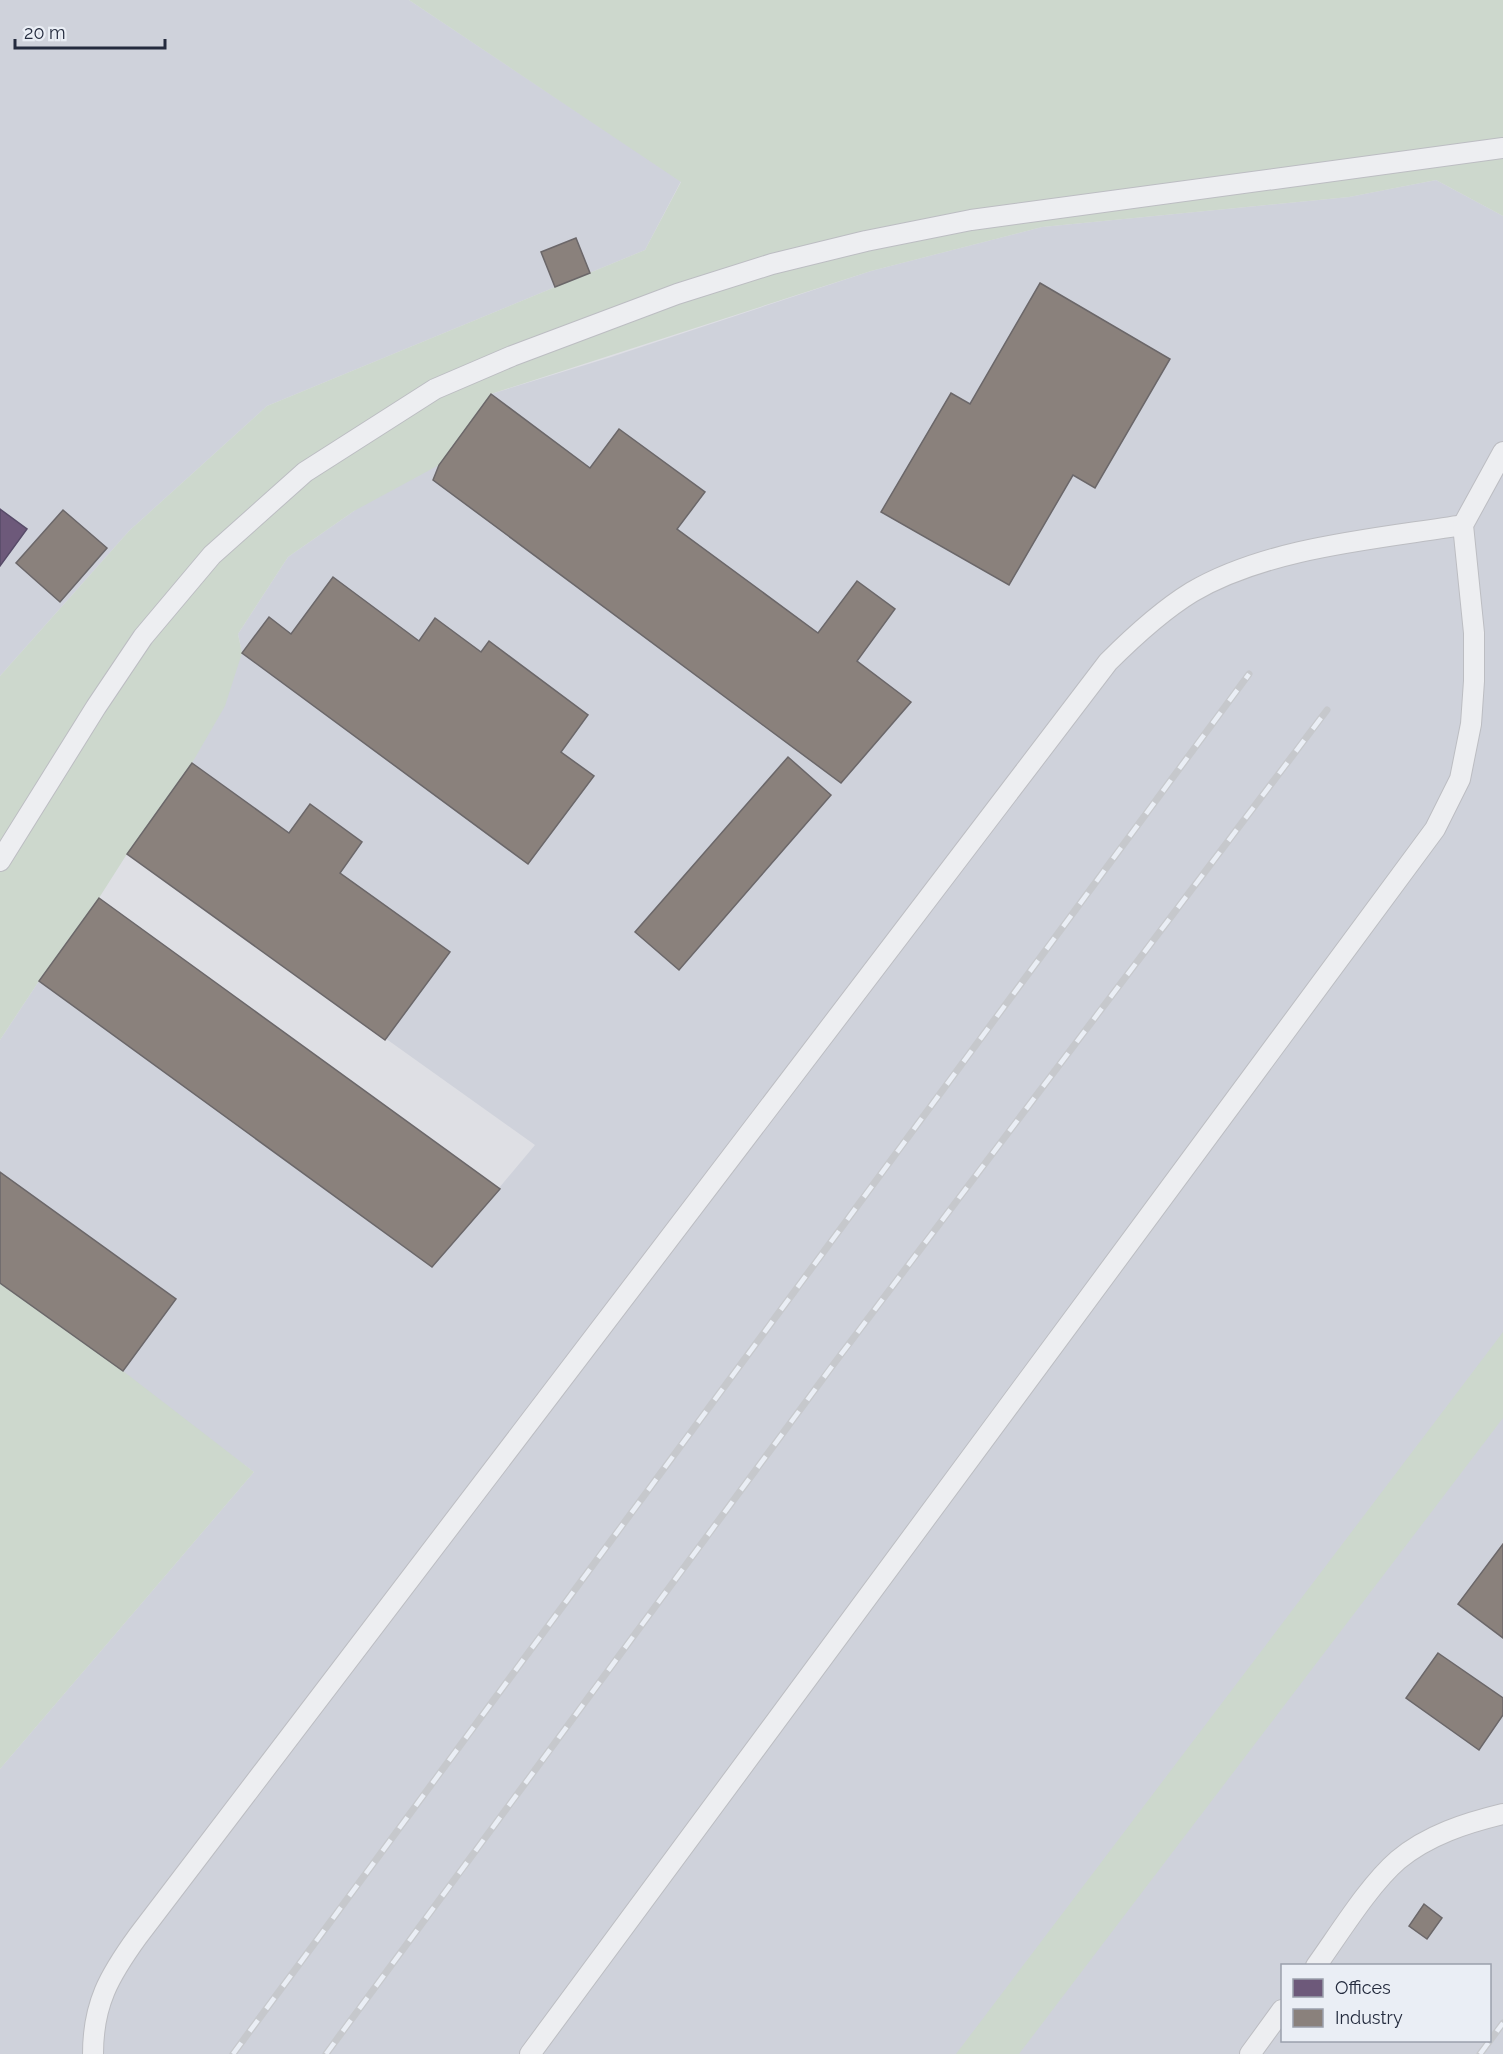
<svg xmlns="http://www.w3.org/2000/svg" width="1503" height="2054" font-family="Raleway,sans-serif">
<rect width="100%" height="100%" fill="#dedfe4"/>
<g fill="#cfd2db" fill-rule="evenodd">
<path d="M0,0h409l272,181 -36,69 -378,156 -138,125 -129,145z"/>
<path d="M1436,180l67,36v1838h-1503v-285l254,-297 -254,-188v-244l39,-59 60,-83 400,290 36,-43 -408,-291 65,-91 50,-110 -4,-19 50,-77 66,-46 137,-117 120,-37 260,-86 171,-44 307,-30zM1282,1966h208v74h-208z"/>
</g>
<g fill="#cdd8cd">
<path d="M409,0h1094v216l-67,-36 -87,17 -307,30 -171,44 -380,123 -52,71 -85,46 -66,46 -50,77 4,19 -17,53 -33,57 -65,91 -28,44 -60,83 -39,59v-364l129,-145 138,-125 378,-156 36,-68z"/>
<path d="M0,1283l123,88 131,101 -254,297z"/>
<path d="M1503,1332v86l-484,636h-63z"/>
</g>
<path fill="#6d597a" stroke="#574b68" stroke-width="1.5" d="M0,509l27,20 -27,37z"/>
<g fill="#8a817c" stroke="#6b6769" stroke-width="1.5">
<path d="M576,238l14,35 -35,14 -14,-35z"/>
<path d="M1040,283l130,76 -75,129 -22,-13 -64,110 -128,-73 70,-119 19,11z"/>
<path d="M491,394l99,74 29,-39 86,63 -28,37 141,104 39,-52 38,28 -38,52 54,41 -70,81 -408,-303 6,-15z"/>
<path d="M63,510l44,38 -47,54 -44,-39z"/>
<path d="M333,577l86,64 16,-23 46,34 8,-11 99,74 -27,37 33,24 -66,88 -286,-211 27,-36 22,17z"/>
<path d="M788,757l43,38 -152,175 -44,-38z"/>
<path d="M192,763l97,70 21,-29 52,38 -22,31 110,79 -65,88 -258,-186z"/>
<path d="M99,898l401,291 -68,78 -393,-286z"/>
<path d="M0,1172l176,127 -53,72 -123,-88z"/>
<path d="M1503,1544v94l-45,-34z"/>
<path d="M1438,1653l65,45v17l-24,35 -73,-52z"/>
<path d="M1424,1904l18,14 -15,21 -18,-13z"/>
</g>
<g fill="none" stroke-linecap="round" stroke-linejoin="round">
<defs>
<g id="lane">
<path d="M0,861l96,-154 47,-70 69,-82 93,-83 130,-83 77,-33 165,-62 95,-30 94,-23 105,-21 532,-72"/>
<path d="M1316,1966c23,-32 53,-81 82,-106 30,-25 68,-37 105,-46"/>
<path d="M93,2054c0,-50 16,-78 45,-118l970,-1274c26,-26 53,-51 84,-70 77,-45 184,-53 271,-67"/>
<path d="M530,2054l905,-1225 25,-50 11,-55 3,-43v-48l-11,-108 40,-73"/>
<path d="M1250,2054l32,-44"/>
</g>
</defs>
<use href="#lane" stroke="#bcbdc2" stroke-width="22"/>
<use href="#lane" stroke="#edeef1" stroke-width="20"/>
<defs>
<g id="rail">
<path d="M233,2054l1016,-1380"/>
<path d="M326,2054l507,-689 494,-655"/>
<path d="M1480,2054l23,-31"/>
</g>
</defs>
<use href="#rail" stroke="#c6c8cc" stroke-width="7"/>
<use href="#rail" stroke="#eaeef5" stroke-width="4.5" stroke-dasharray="14" stroke-linecap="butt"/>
</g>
<rect x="1281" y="1964" width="210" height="78" fill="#eaeef5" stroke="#9ba0ac" stroke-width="1.5"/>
<rect x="1293" y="1979" width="30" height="18" fill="#6d597a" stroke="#9ba0ac" stroke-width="1.5"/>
<text x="1335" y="1994" font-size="18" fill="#242b3e">Offices</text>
<rect x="1293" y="2009" width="30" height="18" fill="#8a817c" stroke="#9ba0ac" stroke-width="1.5"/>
<text x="1335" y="2024" font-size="18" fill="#242b3e">Industry</text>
<path d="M15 39v9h150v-9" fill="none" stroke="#242b3e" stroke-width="3"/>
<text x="24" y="39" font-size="18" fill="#242b3e" stroke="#eaeef5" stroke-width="4.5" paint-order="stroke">20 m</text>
</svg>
